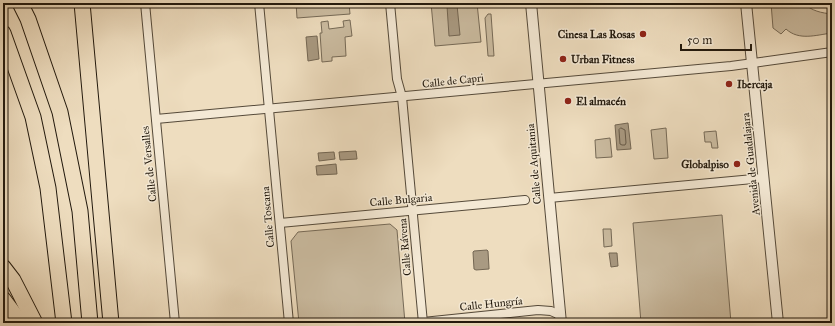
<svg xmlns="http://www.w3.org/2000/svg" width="835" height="326" font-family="'IM FELL Great Primer',serif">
<rect width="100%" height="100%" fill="#eeddbf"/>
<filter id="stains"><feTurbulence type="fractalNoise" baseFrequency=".005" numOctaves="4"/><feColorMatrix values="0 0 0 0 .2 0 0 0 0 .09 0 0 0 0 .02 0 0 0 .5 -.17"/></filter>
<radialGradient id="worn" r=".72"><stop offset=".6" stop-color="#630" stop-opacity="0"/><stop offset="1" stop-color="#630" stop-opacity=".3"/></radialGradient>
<g fill="#cbbca1" stroke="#766a57">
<path d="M296,3h53l1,11 -53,4z"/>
<path d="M431,3h46l4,39 -46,4z"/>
<path d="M771,3h33c7,8 18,10 28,11v19c-16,2 -33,8 -46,-4l-5,5 -8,-6z"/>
<path d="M488,14h3l3,42h-6l-3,-38z"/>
<path d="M350,20l2,16 -7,1 1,19 -14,1v4l-10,1 -2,-29h2l-1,-11 7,-1 1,8 15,-2 -1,-6z"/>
<path d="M666,128l2,30 -14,1 -3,-29z"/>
<path d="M716,131l2,17h-6l-1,-6h-6l-1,-10z"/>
<path d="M610,138l2,19 -16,1 -1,-18z"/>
<path d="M722,215l9,108h-90l-8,-100z"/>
<path d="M390,224l7,6 8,93h-106l-8,-82 7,-9z"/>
<path d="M603,229h8l1,17 -8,1z"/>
</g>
<g fill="#a99a82" stroke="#736653">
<path d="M457,5l3,30 -11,1 -2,-30z"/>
<path d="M317,36l2,23 -11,2 -2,-24z"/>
<path d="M628,123l3,26 -14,1 -2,-25z"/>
<path d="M356,151l1,8 -17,1 -1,-8z"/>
<path d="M334,152l1,7 -16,2 -1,-8z"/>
<path d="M336,164l1,10 -20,1 -1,-9z"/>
<path d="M487,250l1,1 1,17v1l-13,1 -2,-1 -1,-17 1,-1z"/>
<path d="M609,253h8l1,13 -7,1z"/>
</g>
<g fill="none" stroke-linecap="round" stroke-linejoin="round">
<path stroke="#665a48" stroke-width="1" d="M621,128l4,2 1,13 -1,2h-3l-2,-1 -1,-14z"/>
<defs>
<g id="minor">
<path d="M145,3l30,320"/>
<path d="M259,3l30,320"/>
<path d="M390,3l7,76 5,18 21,226"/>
<path d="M156,119l575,-53 101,-14"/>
<path d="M549,198l215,-20"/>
<path d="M280,223l245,-23"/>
<path d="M423,322l115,-12 13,1 9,4"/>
</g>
<g id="tertiary">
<path d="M531,3l30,320"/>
<path d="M746,3l32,320"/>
</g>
<g id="motorway">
<path d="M20,3l8,16 32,93 20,99 10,112"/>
<path d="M82,3l29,320"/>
<path d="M3,33l30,84 15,71 16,135"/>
<path d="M3,267l10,13 22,43"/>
<path d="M3,299l18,24"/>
</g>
</defs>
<use href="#minor" stroke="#554a3a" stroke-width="10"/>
<use href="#tertiary" stroke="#554a3a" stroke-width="12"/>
<use href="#motorway" stroke="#22190d" stroke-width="17"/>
<use href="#minor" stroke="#f4e9d5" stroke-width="8"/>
<use href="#tertiary" stroke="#f4e9d5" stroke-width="10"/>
<use href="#motorway" stroke="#eeddbf" stroke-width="15"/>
</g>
<g fill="#8f2418" stroke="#f4e9d5" stroke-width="1.5">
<circle cx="643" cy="34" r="4"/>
<circle cx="563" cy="59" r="4"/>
<circle cx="729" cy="84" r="4"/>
<circle cx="568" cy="101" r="4"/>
<circle cx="737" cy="164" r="4"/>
</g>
<g text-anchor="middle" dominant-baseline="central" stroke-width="3" stroke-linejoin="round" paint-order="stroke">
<g font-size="11" font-weight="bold" fill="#22190d" stroke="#f4e9d5" text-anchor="start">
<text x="635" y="34" text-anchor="end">Cinesa Las Rosas</text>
<text x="571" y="59">Urban Fitness</text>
<text x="737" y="84">Ibercaja</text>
<text x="576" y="101">El almacén</text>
<text x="729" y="164" text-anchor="end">Globalpiso</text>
</g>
<g font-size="11" fill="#22190d" stroke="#f4e9d5">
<text transform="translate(453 81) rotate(-6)">Calle de Capri</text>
<text transform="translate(149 164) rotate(-96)">Calle de Versalles</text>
<text transform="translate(534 164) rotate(-95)">Calle de Aquitania</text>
<text transform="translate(751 164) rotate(-96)">Avenida de Guadalajara</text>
<text transform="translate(401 200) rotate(-5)">Calle Bulgaria</text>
<text transform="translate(268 217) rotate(-95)">Calle Toscana</text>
<text transform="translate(405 247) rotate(-95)">Calle Rávena</text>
<text transform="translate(491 304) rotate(-6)">Calle Hungría</text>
</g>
</g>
<rect width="835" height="326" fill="none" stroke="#eeddbf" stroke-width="16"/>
<rect x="4" y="4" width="827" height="318" fill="none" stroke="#22190d" stroke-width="2"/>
<rect x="8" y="8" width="819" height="310" fill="none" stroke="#22190d"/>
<path d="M681 44v6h70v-6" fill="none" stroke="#22190d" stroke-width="2"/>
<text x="687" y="44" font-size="12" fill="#22190d" stroke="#f4e9d5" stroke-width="3" paint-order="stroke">50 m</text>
<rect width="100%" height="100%" filter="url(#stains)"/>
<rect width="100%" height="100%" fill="url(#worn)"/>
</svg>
